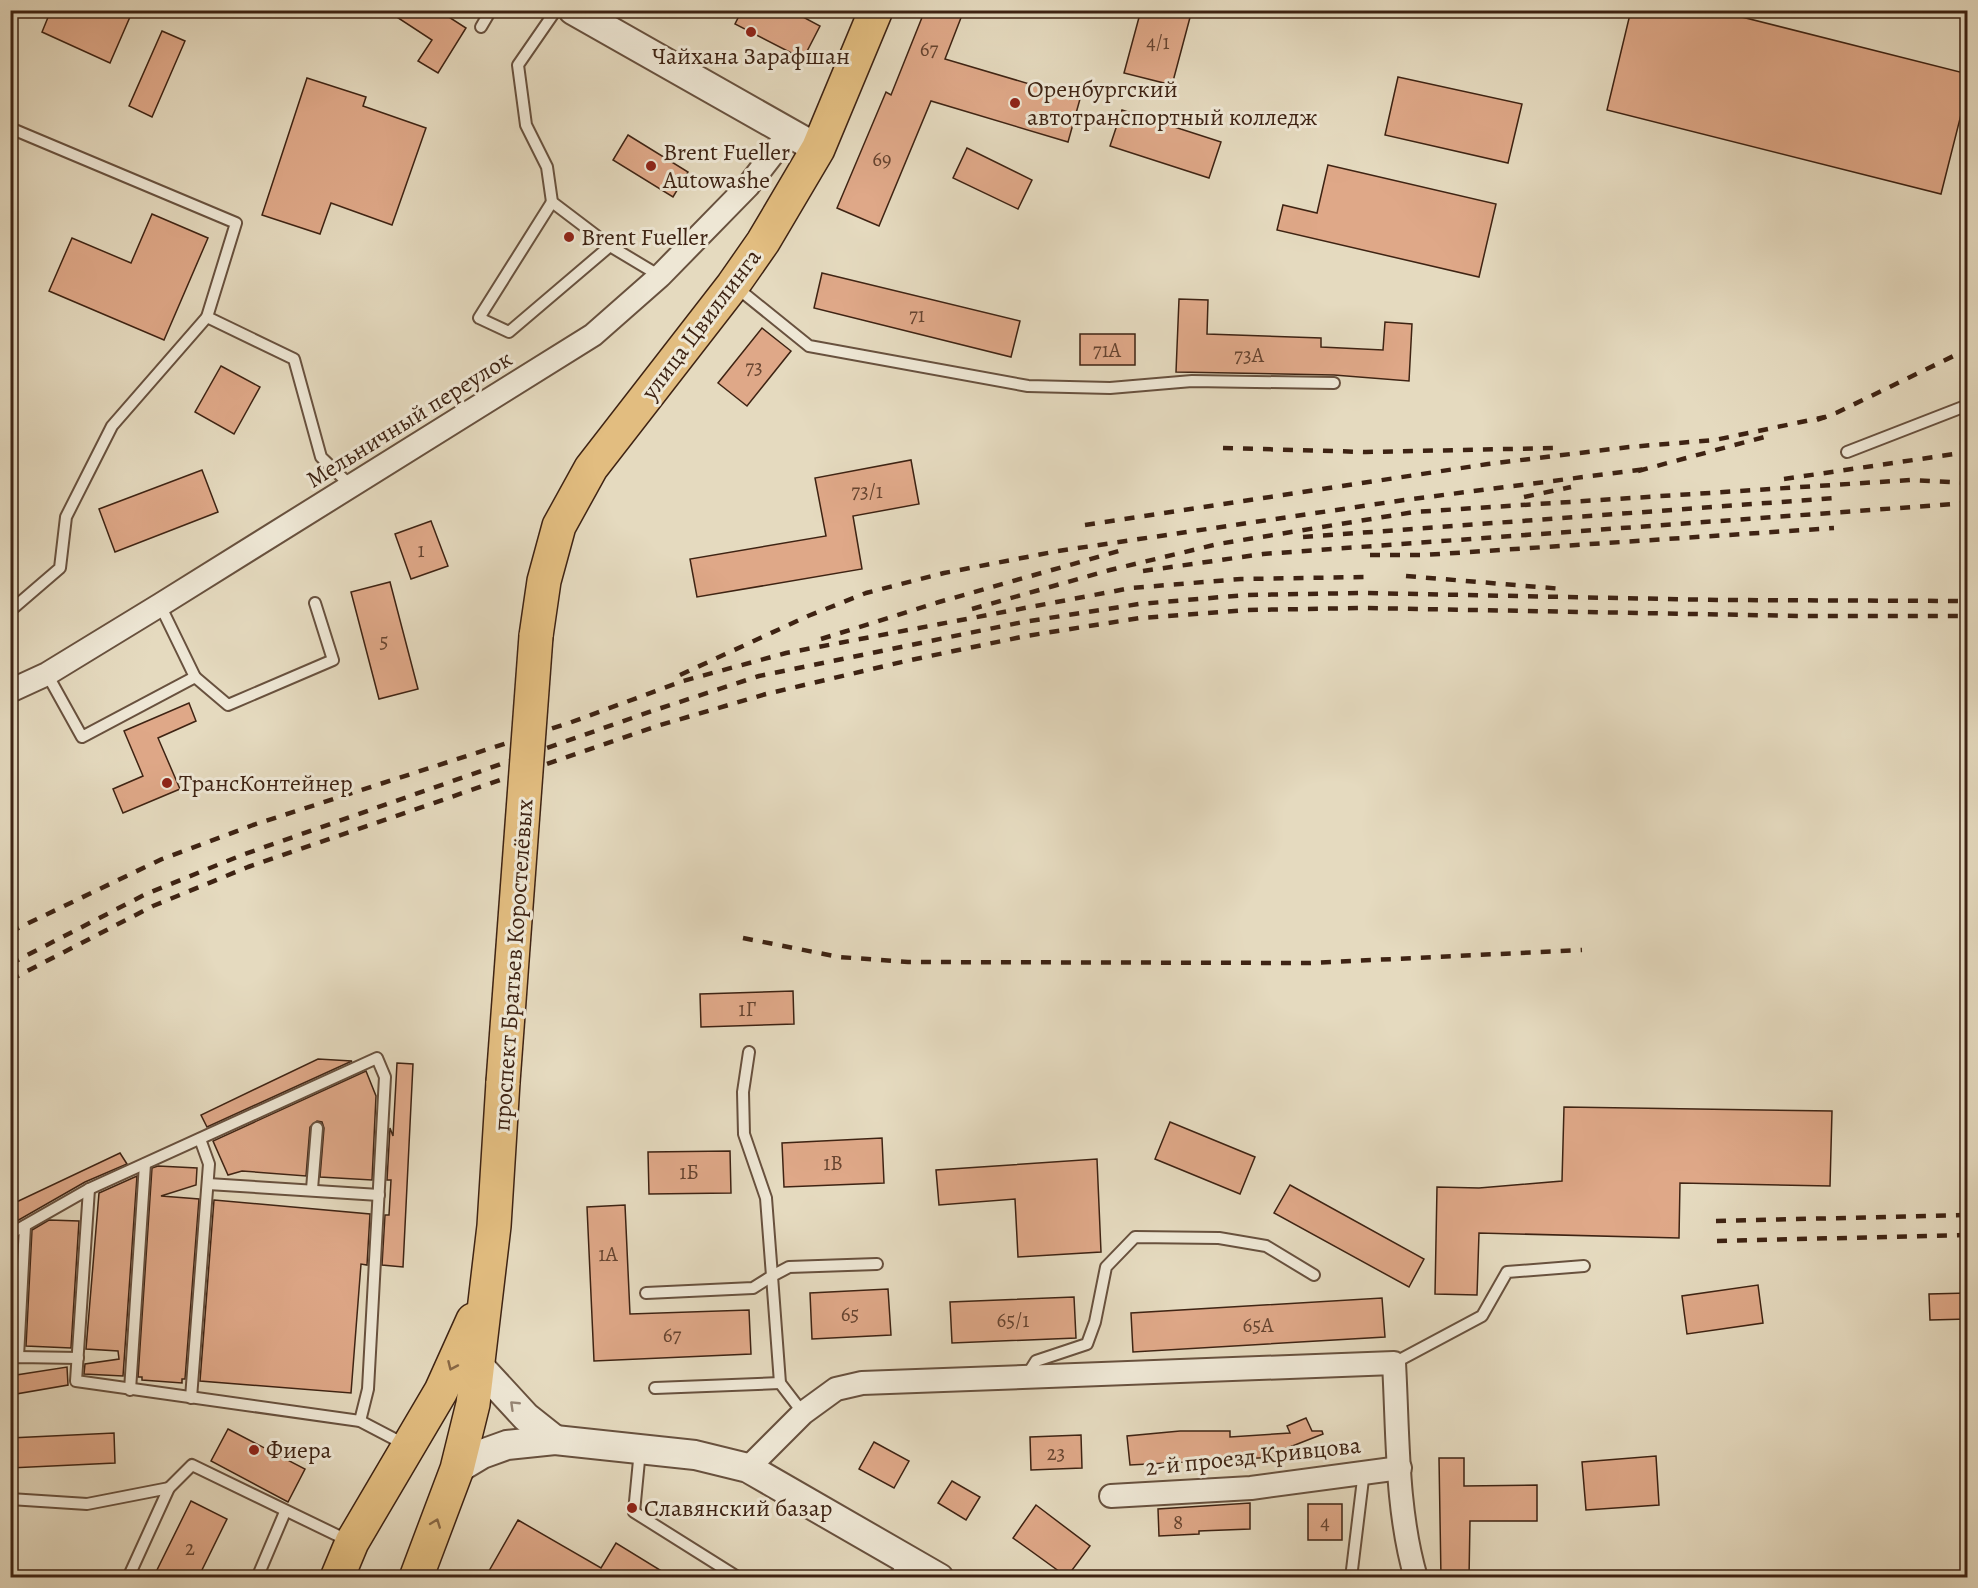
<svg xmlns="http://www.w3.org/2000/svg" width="1978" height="1588" font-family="Alegreya,serif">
<rect width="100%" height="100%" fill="#e5dabf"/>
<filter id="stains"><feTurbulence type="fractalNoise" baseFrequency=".00333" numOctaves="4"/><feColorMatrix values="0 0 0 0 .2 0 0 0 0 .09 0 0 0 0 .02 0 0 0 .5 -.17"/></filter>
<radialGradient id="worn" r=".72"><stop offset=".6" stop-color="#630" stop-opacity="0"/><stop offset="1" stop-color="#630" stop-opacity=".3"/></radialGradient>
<g fill="#dfa888" stroke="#3e2313" stroke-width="1.5">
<path d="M51,10h82l-23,53 -68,-31z"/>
<path d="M386,10h52l28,18 -28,45 -20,-12 14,-21z"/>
<path d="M742,10h48l30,16 -17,33 -68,-35z"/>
<path d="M925,10h39l-19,49 135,40 -12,43 -137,-41 -52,125 -42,-18 49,-116 5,3z"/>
<path d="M1141,10h51l-20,75 -48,-12z"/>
<path d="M1631,10h83l254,64v13l-27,107 -334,-84z"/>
<path d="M162,31l23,10 -33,76 -23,-11z"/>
<path d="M1398,77l124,27 -14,59 -123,-28z"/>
<path d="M307,78l59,19 -3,9 63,22 -34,97 -61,-22 -11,31 -58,-19z"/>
<path d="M1122,110l99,32 -12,36 -99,-32z"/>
<path d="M628,135l60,37 -15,25 -60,-37z"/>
<path d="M967,148l65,32 -14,29 -65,-31z"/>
<path d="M1328,165l168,39 -17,73 -202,-47 6,-25 34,8z"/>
<path d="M152,214l56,24 -44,102 -115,-49 23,-53 59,25z"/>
<path d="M822,273l198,48 -9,36 -197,-49z"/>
<path d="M1179,299l29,1 -1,34 114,4v9l62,3 2,-28 27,2 -3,57 -75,-6 -158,-3z"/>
<path d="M762,328l29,23 -44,55 -29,-23z"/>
<rect x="1080" y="334" width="55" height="31"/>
<path d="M221,366l39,21 -26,47 -39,-22z"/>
<path d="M911,460l8,44 -66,12 9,53 -165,28 -7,-38 136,-23 -11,-58z"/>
<path d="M202,470l16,42 -103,40 -16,-43z"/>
<path d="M431,521l17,45 -37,13 -16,-45z"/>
<path d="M390,582l28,107 -39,10 -28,-107z"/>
<path d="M189,703l7,18 -38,17 22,51 -57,24 -10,-24 30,-13 -19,-45z"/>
<path d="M793,991l1,33 -93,3 -1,-33z"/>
<path d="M318,1059l34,2 -145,66 -6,-12z"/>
<path d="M397,1063l16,1 -10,203 -21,-2 3,-50h4l2,-35h-4l3,-52 3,8z"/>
<path d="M366,1071l10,25 -4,84 -52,-3 4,-49 -2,-6 -5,-1 -7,6 -4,49 -64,-5 -14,4 -15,-34z"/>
<path d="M1564,1107l268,4 -2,75 -150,-3 -1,55 -200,-5 -2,62 -42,-1 2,-107 42,1 83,-7z"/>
<path d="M1170,1122l85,35 -15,37 -85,-35z"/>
<path d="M882,1138l2,45 -100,4 -2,-44z"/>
<path d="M730,1151l1,42 -82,1 -1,-42z"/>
<path d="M120,1153l7,11 -42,18 -75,43v-20z"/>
<path d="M1097,1159l4,93 -83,5 -3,-58 -76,6 -3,-35z"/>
<path d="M158,1166l39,2 -1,17 -35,11 38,3 -14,180h-3v4l-40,-3v-3h-4l14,-209z"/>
<path d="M137,1176l-14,200 -39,-2 1,-10 34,-5 -1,-8 -32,-2 13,-156z"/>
<path d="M1290,1185l134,74 -15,28 -135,-74z"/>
<path d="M214,1200l156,14 -3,51 -6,-1 -10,129 -151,-12z"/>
<path d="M625,1205l5,109 119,-4 2,44 -157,7 -7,-154z"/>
<path d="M49,1220l30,1 -8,127 -45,-2 6,-116z"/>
<path d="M17,1239l-3,50 -4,1v-49z"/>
<path d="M1758,1285l5,38 -76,11 -5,-38z"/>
<path d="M888,1289l3,46 -79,4 -2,-46z"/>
<path d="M1968,1293v26l-38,1 -1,-26z"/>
<path d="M1074,1297l2,41 -124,5 -2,-41z"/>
<path d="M1382,1298l3,39 -252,15 -2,-39z"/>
<path d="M67,1367l1,18 -58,10v-19z"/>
<path d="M1306,1418l6,13h10l1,3 -46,18 1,5 -148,8 -3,-29 53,-5h50v6l60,-4 -3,-7z"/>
<path d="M228,1429l77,40 -17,33 -77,-41z"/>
<path d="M114,1433l1,30 -105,5v-30z"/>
<path d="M1081,1435l1,33 -51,2 -1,-33z"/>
<path d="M874,1442l35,19 -15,27 -35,-19z"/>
<path d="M1656,1456l3,49 -73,5 -4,-48z"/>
<path d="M1439,1458h25v28l73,-1v36h-67l-1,57h-28z"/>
<path d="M952,1481l28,16 -14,23 -28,-17z"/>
<path d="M191,1501l36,18 -29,59h-45z"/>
<path d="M1250,1503v26l-51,2v3l-40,2 -1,-27z"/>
<rect x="1308" y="1504" width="34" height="36"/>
<path d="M1036,1505l54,41 -23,31 -54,-39z"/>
<path d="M518,1520l83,48 15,-25 57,35h-188z"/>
</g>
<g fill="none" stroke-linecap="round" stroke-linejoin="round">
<defs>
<g id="service">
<path d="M556,10l-38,55 8,60 21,42 5,35 58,44 50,30"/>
<path d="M481,27l10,-17"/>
<path d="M10,128l226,95 -29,94"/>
<path d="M552,202l-73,116 30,14 101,-86"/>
<path d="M736,287l73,59 219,40 82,2 82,-7 142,2"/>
<path d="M1847,452l121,-47"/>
<path d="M160,605l35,72"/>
<path d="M10,611l50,-43 6,-51 46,-91 95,-109 87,42 27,98 30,29"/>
<path d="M47,674l35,63 113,-60 33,28 105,-45 -18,-57"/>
<path d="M208,1184l171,11"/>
<path d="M89,1189l-13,192 284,40 44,23"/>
<path d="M312,1189l5,-61"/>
<path d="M10,1234l79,-45 288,-131 8,19 -17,312 -8,32"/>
<path d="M646,1293l107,-5 19,-12 -6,-78 -22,-64 -1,-42 6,-40"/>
<path d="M18,1357l7,-131"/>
<path d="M10,1360l8,-3 60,1"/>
<path d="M1394,1363l88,-47 25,-44 77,-6"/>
<path d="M1026,1377l10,-16 51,-17 8,-22 11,-55 29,-30 84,1 47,8 48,29"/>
<path d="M655,1388l125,-5"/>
<path d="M130,1390l15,-226"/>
<path d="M191,1398l18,-234 -9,-25"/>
<path d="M803,1413l-23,-30 -8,-107 17,-9 88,-3"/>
<path d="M640,1450l-6,62 105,66"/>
<path d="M10,1499l77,5 82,-16"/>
<path d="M128,1578l41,-90 23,-23 157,76"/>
<path d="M257,1578l28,-66"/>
<path d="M895,1578l10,-20"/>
<path d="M1351,1578l13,-107"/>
</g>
<g id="minor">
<path d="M10,691l37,-17 113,-69 433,-270 67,-59 88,-90 41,-53"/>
<path d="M748,1468l55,-55 33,-24 26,-6 532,-20c4,70 2,147 22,215"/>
<path d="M1111,1496l140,-8 149,-20"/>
</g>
<g id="tertiary">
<path d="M573,10l245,139"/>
<path d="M478,1365l48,52 29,23"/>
<path d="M457,1469l25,-15 25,-9 48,-5 140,15 53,13 191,110"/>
</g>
<g id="primary">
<path d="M536,636l8,-55 15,-55 32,-58 142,-183 30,-43 55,-93 58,-139"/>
<path d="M337,1578l15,-36 89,-151 32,-71"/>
<path d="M416,1578l41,-109 16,-65 21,-178 9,-144"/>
</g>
</defs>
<use href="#service" stroke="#68513e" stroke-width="14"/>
<use href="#minor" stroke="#68513e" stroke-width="26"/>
<use href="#tertiary" stroke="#68513e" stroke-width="32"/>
<use href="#primary" stroke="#3e2313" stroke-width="36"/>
<use href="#service" stroke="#eee7d5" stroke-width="10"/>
<use href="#minor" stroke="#eee7d5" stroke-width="22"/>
<use href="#tertiary" stroke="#eee7d5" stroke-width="28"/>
<use href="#primary" stroke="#e2bd80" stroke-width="33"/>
<g stroke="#3e2313" stroke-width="4.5" stroke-dasharray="10 10" stroke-linecap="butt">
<path d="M1817,420l19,-7 132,-64"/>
<path d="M1223,448l143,4 190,-4"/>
<path d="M1638,471l130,-35"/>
<path d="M1784,479l184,-27"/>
<path d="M1524,497l47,-10"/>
<path d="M1085,525l403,-61 141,-17 86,-7 110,-23"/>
<path d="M1303,537l532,-39"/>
<path d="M1370,555h54l410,-27"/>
<path d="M1143,571l120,-17 705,-51"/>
<path d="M1406,576l157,13"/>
<path d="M972,609l138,-39 108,-26 196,-32 496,-32 58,3"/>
<path d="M821,639l118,-37 187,-53"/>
<path d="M680,675l128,-59 58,-23 78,-20 114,-22 346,-51 242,-31"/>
<path d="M10,932l152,-73 91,-34 316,-102 114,-42 103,-28 345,-65 110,-9 123,-2"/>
<path d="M743,938l96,19 69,5 402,1 272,-13"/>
<path d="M10,964l136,-70 96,-39 410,-144 107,-35 264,-54 116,-18 107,-9 118,-2 354,7 250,1"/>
<path d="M10,980l143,-74 95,-39 409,-141 109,-32 140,-33 120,-25 114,-18 107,-8 117,-2 440,8h164"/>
<path d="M1716,1221l252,-6"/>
<path d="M1717,1241l251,-6"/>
</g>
<defs>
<path id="primary-bridge" d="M503,1082l33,-446"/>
</defs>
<use href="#primary-bridge" stroke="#3e2313" stroke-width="36" stroke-linecap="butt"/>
<use href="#primary-bridge" stroke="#e2bd80" stroke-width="33"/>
</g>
<defs><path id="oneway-chevron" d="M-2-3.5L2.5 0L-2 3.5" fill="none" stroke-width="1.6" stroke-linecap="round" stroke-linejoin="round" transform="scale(1.5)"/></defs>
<g stroke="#886844">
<use href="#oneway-chevron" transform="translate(452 1366) rotate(114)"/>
<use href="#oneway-chevron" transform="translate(436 1523) rotate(-69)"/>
</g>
<use stroke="#968574" href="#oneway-chevron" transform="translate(514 1405) rotate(-136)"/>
<g fill="#8f2418" stroke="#eee7d5" stroke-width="2">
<circle cx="751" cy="32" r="6"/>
<circle cx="1015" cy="103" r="6"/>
<circle cx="651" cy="166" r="6"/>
<circle cx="569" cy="237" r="6"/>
<circle cx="167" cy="783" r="6"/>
<circle cx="254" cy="1450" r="6"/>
<circle cx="632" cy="1508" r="6"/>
</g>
<g text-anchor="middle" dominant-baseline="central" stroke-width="6" stroke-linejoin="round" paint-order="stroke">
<g font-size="21" fill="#664430">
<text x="1158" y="42">4/1</text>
<text x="929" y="49">67</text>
<text x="882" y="159">69</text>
<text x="917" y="315">71</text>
<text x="1107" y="350">71А</text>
<text x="1249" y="355">73А</text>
<text x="754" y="367">73</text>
<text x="867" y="491">73/1</text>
<text x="421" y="550">1</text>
<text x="384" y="641">5</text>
<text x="747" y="1009">1Г</text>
<text x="833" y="1163">1В</text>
<text x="689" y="1172">1Б</text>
<text x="608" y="1254">1А</text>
<text x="850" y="1314">65</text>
<text x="1013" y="1320">65/1</text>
<text x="1258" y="1325">65А</text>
<text x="672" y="1335">67</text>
<text x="1056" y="1453">23</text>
<text x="1178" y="1522">8</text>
<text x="1325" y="1522">4</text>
<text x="190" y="1548">2</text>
</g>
<g font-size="24" fill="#3e2313" stroke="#eee7d5" text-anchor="start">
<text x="751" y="56" text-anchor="middle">Чайхана Зарафшан</text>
<text x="1027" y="89">Оренбургский<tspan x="1027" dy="28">автотранспортный колледж</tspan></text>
<text x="663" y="152">Brent Fueller<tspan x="663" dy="28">Autowashe</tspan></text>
<text x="581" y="237">Brent Fueller</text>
<text x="179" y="783">ТрансКонтейнер</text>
<text x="266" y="1450">Фиера</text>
<text x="644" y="1508">Славянский базар</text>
</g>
<g font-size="24" fill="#3e2313" stroke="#eee7d5">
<text transform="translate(701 324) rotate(-53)">улица Цвиллинга</text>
<text transform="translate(409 419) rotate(-32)">Мельничный переулок</text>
<text transform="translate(513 965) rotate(-86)">проспект Братьев Коростелёвых</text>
<text transform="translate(1253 1456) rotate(-6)">2-й проезд Кривцова</text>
</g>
</g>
<rect width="1978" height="1588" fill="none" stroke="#e5dabf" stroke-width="36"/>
<rect x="12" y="12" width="1954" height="1564" fill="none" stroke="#3e2313" stroke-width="3"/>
<rect x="18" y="18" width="1942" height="1552" fill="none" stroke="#3e2313" stroke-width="1.5"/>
<rect width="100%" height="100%" filter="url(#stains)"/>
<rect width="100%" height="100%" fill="url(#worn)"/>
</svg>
